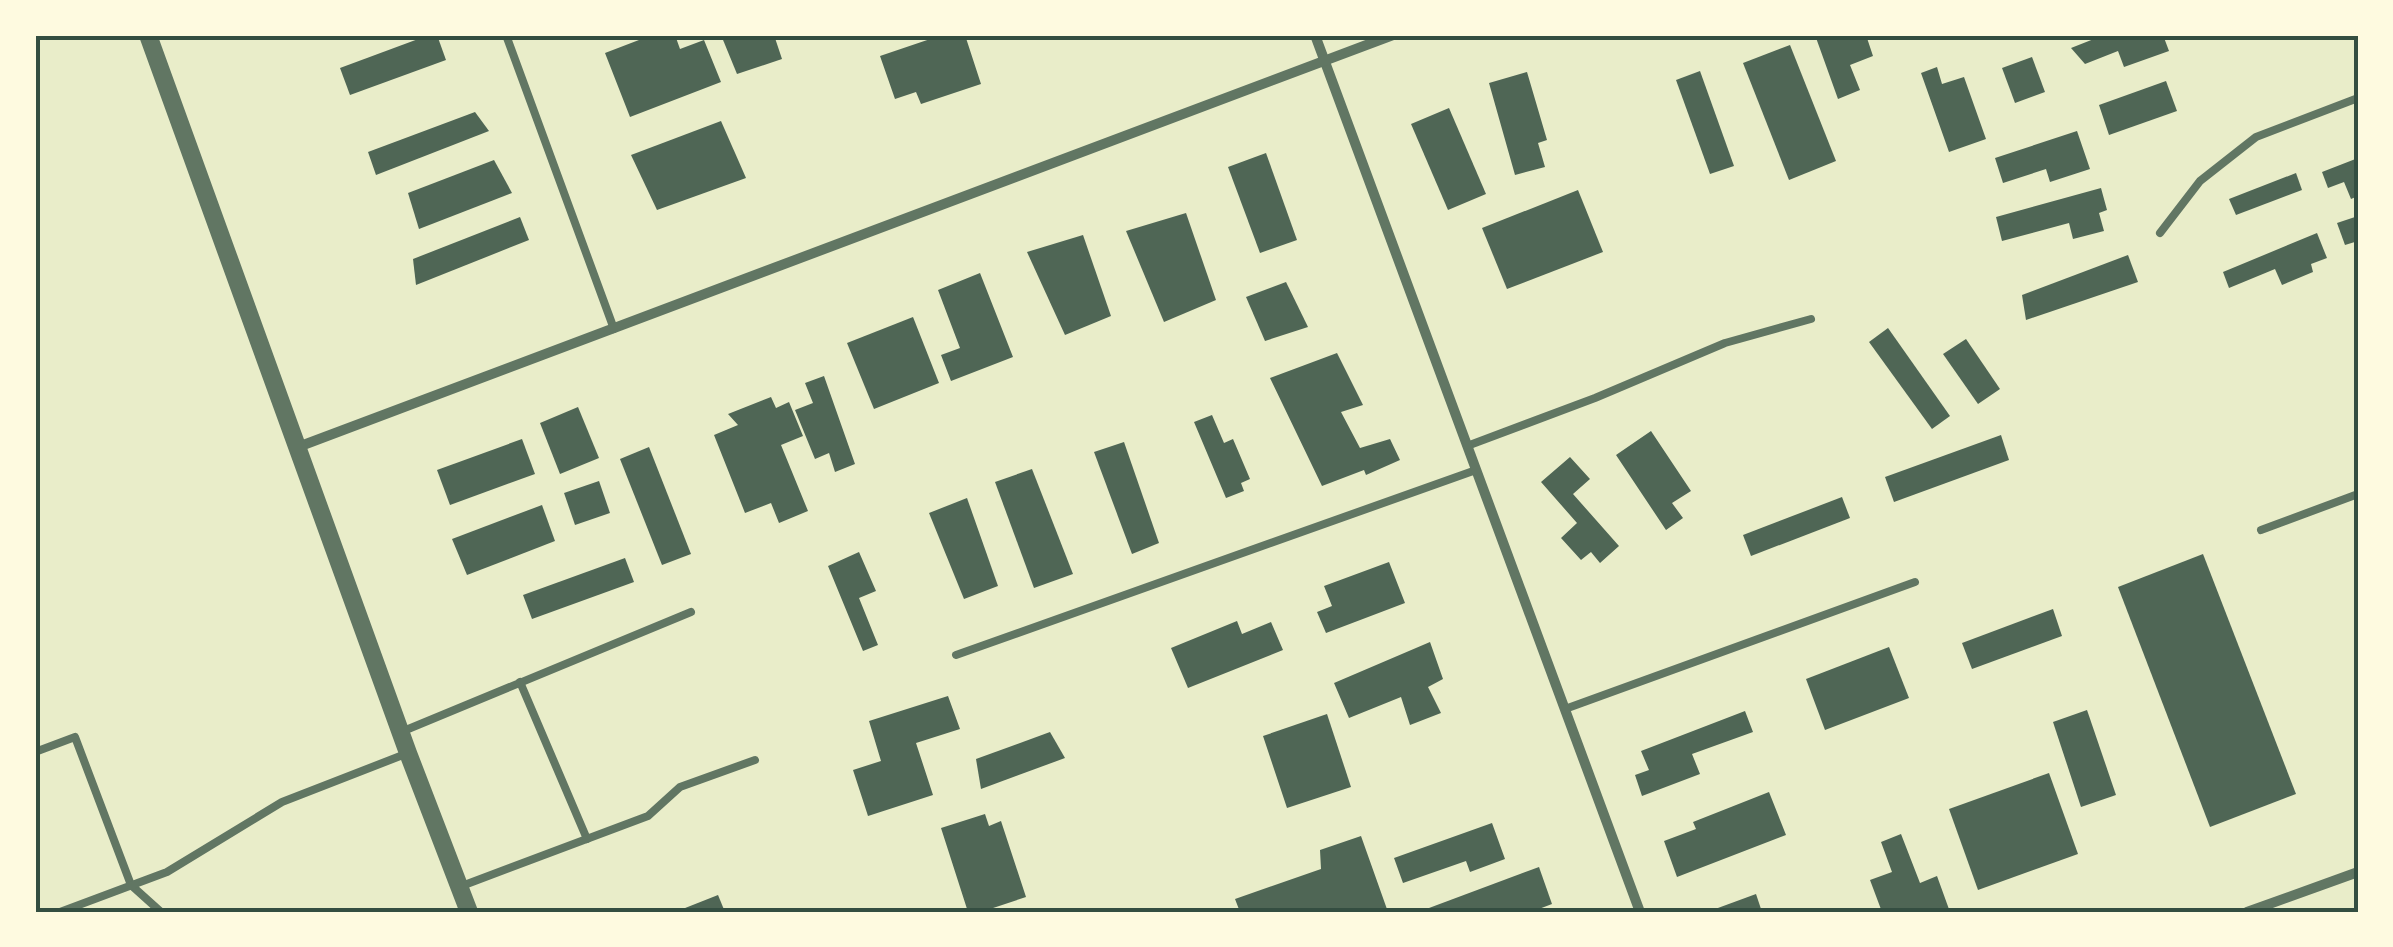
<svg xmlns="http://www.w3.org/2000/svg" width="2393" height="947" font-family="'Asap Condensed',sans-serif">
<rect width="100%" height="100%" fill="#e9edc9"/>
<g fill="#4f6655">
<path d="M429,35h8l9,25 -96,35 -10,-27z"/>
<path d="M652,35h23l5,14 24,-9 17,42 -91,35 -25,-64z"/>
<path d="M721,35h53l8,24 -45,15z"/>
<path d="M942,35h23l16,49 -60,20 -5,-12 -21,7 -15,-43z"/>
<path d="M1815,35h51l7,21 -23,9 10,25 -22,9z"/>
<path d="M2104,35h59l6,16 -45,16 -6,-16 -33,13 -14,-16z"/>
<path d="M1790,45l46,116 -47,19 -46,-117z"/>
<path d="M2032,57l13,35 -30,11 -13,-35z"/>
<path d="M1937,67l5,17 22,-7 22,62 -37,13 -28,-79z"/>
<path d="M1700,71l34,95 -24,8 -34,-94z"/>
<path d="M1527,72l20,68 -9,3 7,24 -30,8 -26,-92z"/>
<path d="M2166,81l11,30 -68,24 -10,-30z"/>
<path d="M1449,108l37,86 -38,16 -37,-86z"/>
<path d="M475,112l14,19 -113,44 -8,-23z"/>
<path d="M721,121l25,57 -89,32 -26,-55z"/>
<path d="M2077,131l13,38 -40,13 -4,-13 -43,14 -8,-25z"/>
<path d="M1266,153l31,87 -37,13 -32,-86z"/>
<path d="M2358,158v38l-7,3 -7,-17 -16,6 -6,-16z"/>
<path d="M494,160l18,33 -93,36 -11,-36z"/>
<path d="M2296,173l6,17 -66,25 -7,-16z"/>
<path d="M2101,188l6,22 -8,3 5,18 -31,8 -4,-16 -67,18 -6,-24z"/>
<path d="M1578,190l25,62 -96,37 -25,-61z"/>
<path d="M1186,213l30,87 -52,22 -38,-91z"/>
<path d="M2358,216v25l-13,4 -8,-22z"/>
<path d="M520,217l9,23 -113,45 -3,-26z"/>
<path d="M2317,233l10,25 -16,6 2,8 -31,13 -7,-16 -46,19 -6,-16z"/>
<path d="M1083,235l28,81 -46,19 -38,-83z"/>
<path d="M2128,255l10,27 -112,38 -4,-25z"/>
<path d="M980,273l33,84 -62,24 -10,-26 19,-7 -22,-58z"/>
<path d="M1286,282l22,45 -43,14 -19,-44z"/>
<path d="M913,317l26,66 -65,26 -27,-66z"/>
<path d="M1888,328l62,88 -18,13 -63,-87z"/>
<path d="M1966,339l34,50 -22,15 -35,-50z"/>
<path d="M1337,353l26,52 -22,7 19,36 30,-9 10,21 -34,15 -2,-5 -42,16 -52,-108z"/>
<path d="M824,376l31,88 -20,8 -6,-19 -14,6 -20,-49 18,-7 -8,-20z"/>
<path d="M771,397l5,11 13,-6 14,34 -22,9 27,66 -29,12 -8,-20 -26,10 -31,-78 24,-10 -10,-11z"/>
<path d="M578,407l21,51 -39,16 -20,-51z"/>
<path d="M1212,415l12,28 9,-4 17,40 -9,4 3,8 -18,7 -32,-76z"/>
<path d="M1651,431l40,60 -19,12 11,15 -17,12 -50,-75z"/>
<path d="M2001,435l8,25 -115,42 -9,-25z"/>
<path d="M522,439l13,35 -85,31 -13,-35z"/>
<path d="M1124,442l35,101 -27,11 -38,-102z"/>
<path d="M649,447l42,107 -29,11 -42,-106z"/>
<path d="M1570,457l20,22 -17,15 46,52 -19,17 -9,-11 -10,8 -20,-22 16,-15 -36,-41z"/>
<path d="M1032,469l41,105 -39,14 -39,-106z"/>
<path d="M599,481l11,32 -35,12 -11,-32z"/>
<path d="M1842,497l8,21 -99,38 -8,-21z"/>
<path d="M967,498l31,88 -34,13 -35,-86z"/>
<path d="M542,505l13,36 -88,34 -15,-36z"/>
<path d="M859,552l17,39 -17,7 19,47 -15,6 -35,-85z"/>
<path d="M2203,554l93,240 -86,33 -92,-240z"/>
<path d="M625,558l9,24 -102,37 -9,-24z"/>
<path d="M1389,562l16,41 -79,30 -9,-21 15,-6 -8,-20z"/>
<path d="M2053,609l9,27 -90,33 -10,-26z"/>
<path d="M1237,621l5,13 29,-12 12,28 -95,38 -17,-40z"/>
<path d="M1430,642l13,37 -15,8 13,26 -31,12 -9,-28 -52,21 -15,-35z"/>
<path d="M1889,647l20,51 -84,32 -19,-51z"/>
<path d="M948,696l12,33 -44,14 17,52 -65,21 -15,-46 28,-9 -12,-40z"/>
<path d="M2087,710l29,85 -35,12 -28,-85z"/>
<path d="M1745,711l8,21 -61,22 8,20 -58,22 -7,-21 14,-5 -8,-19z"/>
<path d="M1327,714l24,73 -64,21 -24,-72z"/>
<path d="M1050,732l15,26 -84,31 -5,-30z"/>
<path d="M2049,773l29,81 -100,36 -29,-81z"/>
<path d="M1769,792l17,43 -109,42 -13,-36 32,-12 -3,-7z"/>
<path d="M985,814l4,12 12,-5 25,76 -45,15h-13l-27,-84z"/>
<path d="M1492,823l13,36 -35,13 -4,-11 -63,22 -9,-25z"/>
<path d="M1901,834l19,49 17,-7 13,36h-68l-12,-32 22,-8 -11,-30z"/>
<path d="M1361,836l27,76h-148l-5,-13 86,-30 -1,-19z"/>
<path d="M1539,867l13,37 -21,8h-100l-2,-4z"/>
<path d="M1756,894l6,18h-55z"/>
<path d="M718,895l7,17h-50z"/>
</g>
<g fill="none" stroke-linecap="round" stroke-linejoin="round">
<g stroke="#617663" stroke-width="8">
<path d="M506,35l108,294"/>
<path d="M2160,233l40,-52 56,-44 102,-39"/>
<path d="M1467,446l128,-48 130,-55 86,-24"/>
<path d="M2261,530l97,-36"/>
<path d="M956,655l520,-185"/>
<path d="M520,682l67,157"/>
<path d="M1565,709l350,-127"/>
<path d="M401,732l290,-120"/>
<path d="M35,752l40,-15 56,148 30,27"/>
<path d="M459,887l189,-71 32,-29 75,-27"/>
<path d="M60,912l107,-40 115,-70 126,-49"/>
</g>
<g stroke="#617663" stroke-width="10">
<path d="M1315,35l325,877"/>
<path d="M298,447l1095,-412"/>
<path d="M2247,912l111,-40"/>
</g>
<path stroke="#617663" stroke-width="18" d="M148,35l260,718 61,159"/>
</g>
<rect width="2393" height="947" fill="none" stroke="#fefae0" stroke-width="75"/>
<rect x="38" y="38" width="2318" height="872" fill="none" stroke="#344e41" stroke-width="4"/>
</svg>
